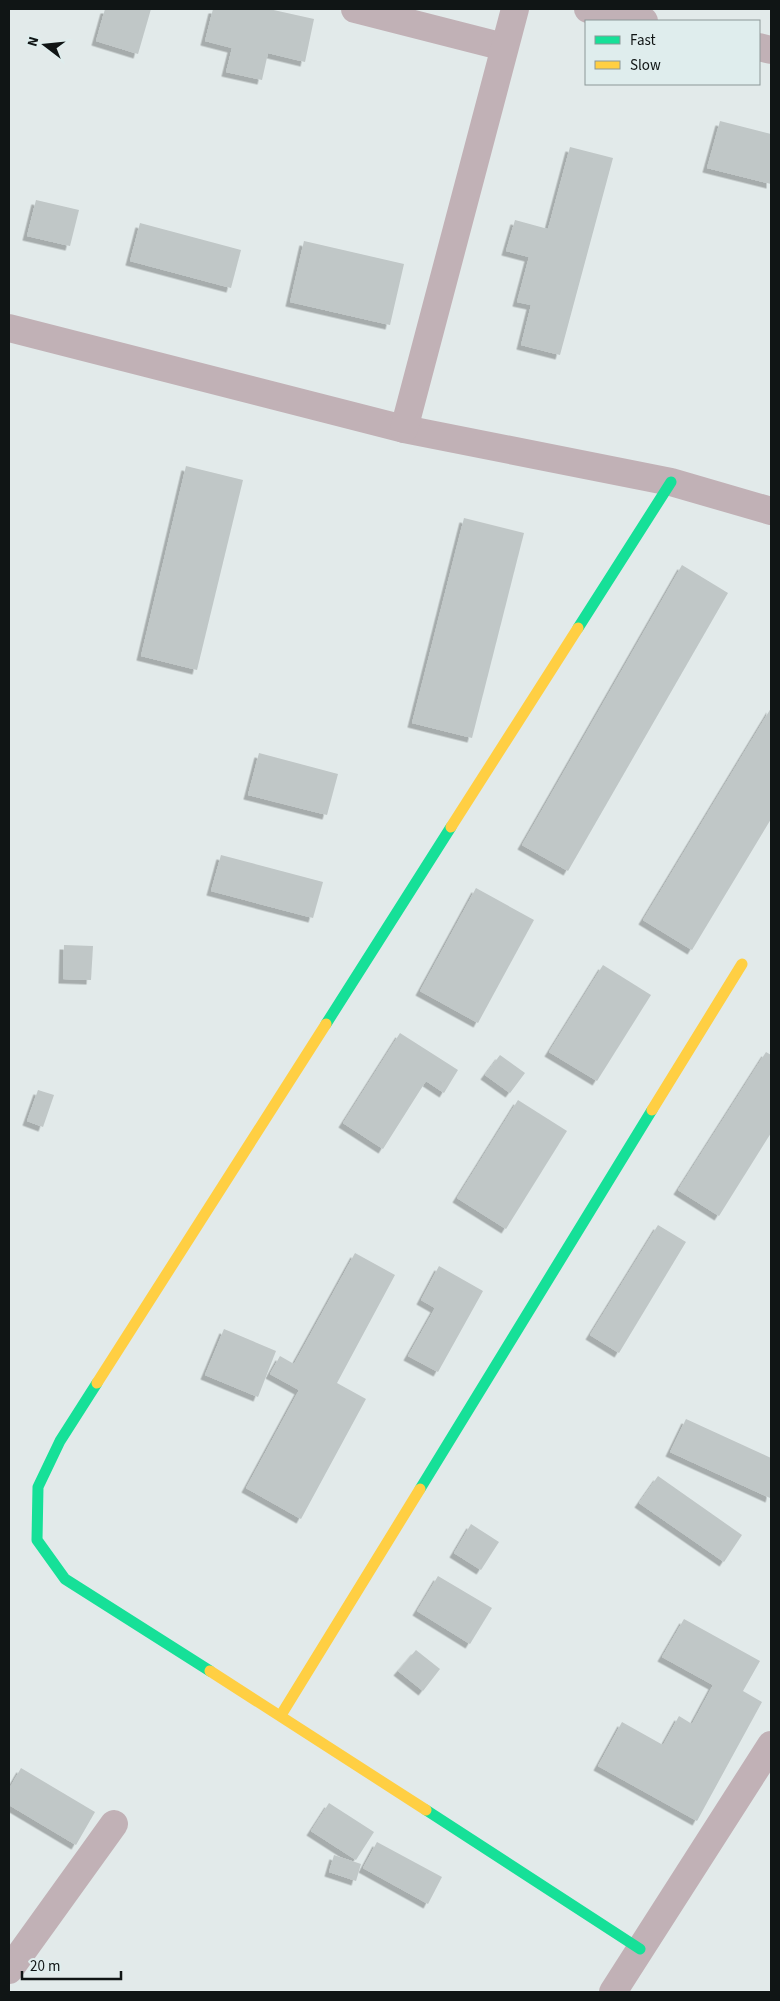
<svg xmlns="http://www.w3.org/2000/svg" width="780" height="2001" font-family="'Source Sans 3',sans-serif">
<defs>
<filter id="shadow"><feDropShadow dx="-4.5" dy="4.5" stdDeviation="0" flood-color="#0004"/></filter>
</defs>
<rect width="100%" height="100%" fill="#e2eaea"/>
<g fill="#c0c7c7" filter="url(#shadow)">
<path d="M105,9h46l-13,45 -42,-13z"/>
<path d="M213,9h56l45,10 -9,43 -37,-9 -6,27 -36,-8 6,-24 -27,-7z"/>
<path d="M720,121l51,13v50l-64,-16z"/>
<path d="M570,147l43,11 -53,197 -39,-10 10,-40 -14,-3 12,-45 -23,-6 9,-31 33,9z"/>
<path d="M36,200l43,10 -9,36 -43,-10z"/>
<path d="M140,223l101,27 -10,38 -101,-27z"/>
<path d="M304,241l100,23 -14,61 -100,-23z"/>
<path d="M186,466l57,14 -46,190 -56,-14z"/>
<path d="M464,518l60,15 -52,205 -60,-15z"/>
<path d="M682,565l46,28 -160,278 -46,-26z"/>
<path d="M771,708v111l-79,131 -49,-30z"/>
<path d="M259,753l79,21 -11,41 -79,-20z"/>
<path d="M221,855l102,27 -10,36 -102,-27z"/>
<path d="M476,888l58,32 -56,103 -58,-32z"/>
<path d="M64,945l29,1 -2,34 -28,-1z"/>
<path d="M603,965l48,30 -54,86 -48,-29z"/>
<path d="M400,1033l58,37 -14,23 -18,-12 -43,68 -40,-26z"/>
<path d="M766,1052l5,3v78l-52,83 -41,-26z"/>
<path d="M500,1055l25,18 -15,20 -25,-18z"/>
<path d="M38,1090l16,5 -11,32 -16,-6z"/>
<path d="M518,1100l49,31 -61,98 -49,-31z"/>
<path d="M658,1225l28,17 -67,111 -29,-18z"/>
<path d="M355,1253l40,22 -58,108 29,16 -65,120 -55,-31 53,-98 -29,-16 10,-18 14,8z"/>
<path d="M439,1266l44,25 -45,81 -30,-16 27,-48 -14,-8z"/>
<path d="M224,1329l52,22 -18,46 -53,-22z"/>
<path d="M686,1419l85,39v36l-1,4 -100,-46z"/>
<path d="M658,1476l84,59 -18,27 -85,-59z"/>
<path d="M471,1524l28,18 -18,28 -27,-17z"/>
<path d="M438,1576l54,32 -22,36 -53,-33z"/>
<path d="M684,1619l76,42 -17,30 19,11 -65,119 -99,-55 24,-44 41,23 16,-29 13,8 21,-39 -51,-28z"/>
<path d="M416,1650l24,19 -17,22 -25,-20z"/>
<path d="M21,1768l74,44 -19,33 -67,-40v-16z"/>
<path d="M329,1803l45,29 -18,28 -45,-29z"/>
<path d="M377,1842l65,35 -14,27 -65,-36z"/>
<path d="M334,1855l27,9 -5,17 -27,-9z"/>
</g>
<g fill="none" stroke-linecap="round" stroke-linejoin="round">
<g stroke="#c1b1b6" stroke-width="28">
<path d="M355,9l149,38"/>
<path d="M588,9l56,12"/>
<path d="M759,47l12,3"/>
<path d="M9,328l395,101 267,53 100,29"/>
<path d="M404,429l111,-420"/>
<path d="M9,1970l105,-146"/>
<path d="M613,1992l158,-247"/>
</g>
<g stroke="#16e098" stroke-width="11">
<path d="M578,628l93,-146"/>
<path d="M326,1024l125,-197"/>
<path d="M97,1383l-37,58 -22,46 -1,53 28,39 145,92"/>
<path d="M420,1489l232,-379"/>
<path d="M426,1810l214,139"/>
</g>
<g stroke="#ffcf43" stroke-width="11">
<path d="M451,827l127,-199"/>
<path d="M652,1110l90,-146"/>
<path d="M97,1383l229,-359"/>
<path d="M210,1671l216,139"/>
<path d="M281,1715l139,-226"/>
</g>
</g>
<rect width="780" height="2001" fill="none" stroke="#101515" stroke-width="20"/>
<rect x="585" y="20" width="175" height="65" fill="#dfeded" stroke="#8c9797"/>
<rect x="595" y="36" width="25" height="8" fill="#16e098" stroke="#8c9797"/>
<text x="630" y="45" font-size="15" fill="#101515">Fast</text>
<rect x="595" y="61" width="25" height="8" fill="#ffcf43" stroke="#8c9797"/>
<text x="630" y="70" font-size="15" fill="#101515">Slow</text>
<g transform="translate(45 45) rotate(286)" stroke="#dfeded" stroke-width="4" paint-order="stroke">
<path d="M0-4L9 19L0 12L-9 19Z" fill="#101515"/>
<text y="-8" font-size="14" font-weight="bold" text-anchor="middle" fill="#101515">N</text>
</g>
<path d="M22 1971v8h99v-8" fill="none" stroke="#101515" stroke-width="2.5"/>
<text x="30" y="1971" font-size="15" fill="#101515" stroke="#dfeded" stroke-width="4" paint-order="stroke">20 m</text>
</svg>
